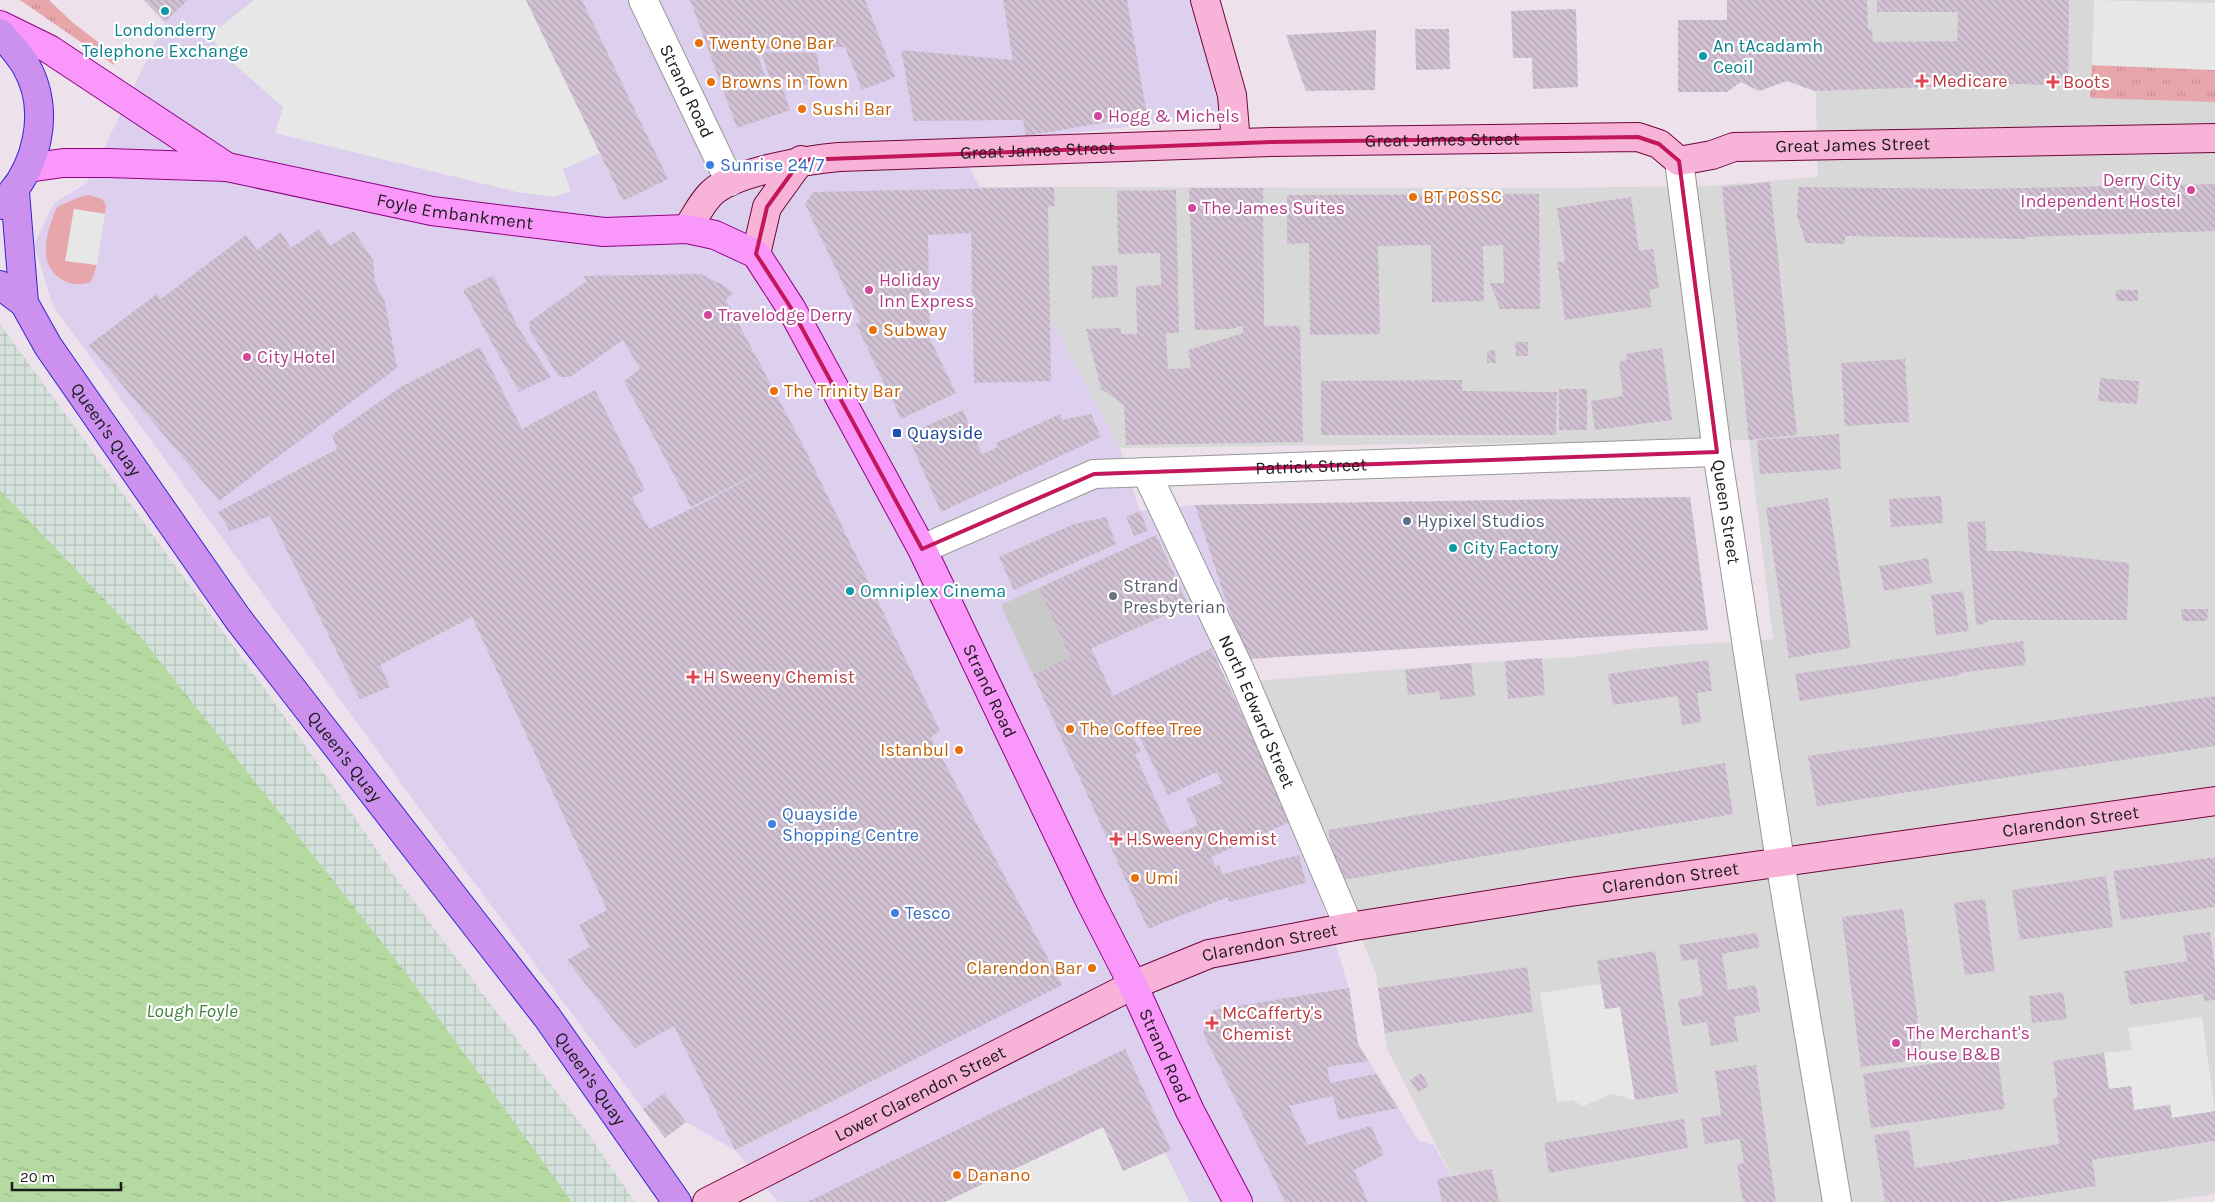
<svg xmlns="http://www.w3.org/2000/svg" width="2215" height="1202" font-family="Karla,sans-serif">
<defs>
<pattern id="grass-tufts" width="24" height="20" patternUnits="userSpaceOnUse" patternTransform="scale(1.25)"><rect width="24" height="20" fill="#e7a6aa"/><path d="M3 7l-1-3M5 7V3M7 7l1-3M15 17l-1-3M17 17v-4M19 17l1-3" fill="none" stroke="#c68e92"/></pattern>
<pattern id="plaza-grid" width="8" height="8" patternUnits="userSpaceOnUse" patternTransform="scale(1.25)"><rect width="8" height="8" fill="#d5e2db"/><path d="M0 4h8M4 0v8" fill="none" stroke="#b6c1bb"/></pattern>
<pattern id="water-ripples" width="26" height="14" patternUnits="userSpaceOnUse" patternTransform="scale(1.25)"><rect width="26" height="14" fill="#b5daa1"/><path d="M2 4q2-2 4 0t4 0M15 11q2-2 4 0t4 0" fill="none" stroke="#9bba8a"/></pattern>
<pattern id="building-back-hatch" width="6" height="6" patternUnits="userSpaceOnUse" patternTransform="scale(1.25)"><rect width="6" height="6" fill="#d1c1d3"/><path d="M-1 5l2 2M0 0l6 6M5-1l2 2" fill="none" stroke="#b3a5b5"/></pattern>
</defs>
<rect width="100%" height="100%" fill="#ede1ec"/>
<path fill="#d9d8d9" d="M1813,0h402v1194l-56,8h-694l-78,-153 -11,-75 -120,-293 215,-18 104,-6 64,-9 134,-9 -24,-199 -629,8 -141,-261 564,1 166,-2 109,-9z"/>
<path fill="#ddcfee" d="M144,0h1047l31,117 -265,28 163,303 20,63 55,-6 495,-8 18,133 -460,29 -29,6 73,156 25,64 32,103 9,56 61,97 15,4 31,57h-687l-43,-52 -49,-28 -21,16 -210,-281 -402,-551 -19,-61 20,-42 33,-20 78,-161z"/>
<path fill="#c9c9c9" d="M1156,535l32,70 -155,70 -32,-70z"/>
<g fill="url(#grass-tufts)">
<path d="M20,0h29l23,22 47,36 -5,7z"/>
<path d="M2092,65l123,5v32l-125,-4z"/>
</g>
<path fill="#e7a6aa" d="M89,195l13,4 4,6 -1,9 -31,-5 -8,51 31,5 -6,17c-11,3 -19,4 -30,-3 -25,-16 -14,-49 -4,-72l20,-9z"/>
<g fill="#e7e7e7">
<path d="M254,0h272l74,153 -37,16 8,22 -17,6 -37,-5 -242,-59 8,-26 -50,-44 -24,-27z"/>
<path d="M2094,0l121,3v67l-123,-5z"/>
<path d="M74,209l31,5 -8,51 -32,-4z"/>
<path d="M1601,984l4,25 15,-2 15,93 -23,-6 -29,12 -11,-6 -15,3 -17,-110z"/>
<path d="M2202,1017l13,94 -43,7 -2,-13 -36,5 -3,-23 -22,2 -5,-36 28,-3 -4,-22z"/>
<path d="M1103,1127l20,44 42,-19 25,50h-245z"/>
</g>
<path fill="url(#plaza-grid)" d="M0,324l302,417 92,134 197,263 44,64h-63l-552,-690 -20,-21z"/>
<path fill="url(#water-ripples)" d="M0,490l143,150 260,329 169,233h-572z"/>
<g fill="url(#building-back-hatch)" fill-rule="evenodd">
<path d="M144,0h44l-23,22z"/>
<path d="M526,0h56l86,179 -45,22z"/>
<path d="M690,0h175l30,77 -33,13 -17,-43 -89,2 12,36 12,-4 10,29 -53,18z"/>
<path d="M1003,0h124l20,115 -121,21 -3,-16 -109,1 -13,-71 112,10z"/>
<path d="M1727,0h140l1,29 4,1 1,12 84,-1 1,-29h-81v-12h192l-1,86 -49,-2 -205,7 -27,-10 -28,10 -18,-9 -14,10h-49v-72h49z"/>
<path d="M1576,9l2,78 -45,2 -1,-31h-19l-2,-47z"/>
<path d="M1415,29h34l1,40 -34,1z"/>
<path d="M1376,30l-1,60 -69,1 -20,-56z"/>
<path d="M761,52l56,1 4,29 -30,5 -7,-8h-14z"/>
<path d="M1770,182l27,253 -48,5 -27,-253z"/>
<path d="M2215,184v47l-189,6v2l-181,-3v8l-39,-1 -9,-26 1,-30 180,2z"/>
<path d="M1054,187l1,19h-7l3,175 -77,2 -3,-150 -43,2 2,104 26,54 -55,26 -45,-95 5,-2 -56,-118 8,-12z"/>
<path d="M1189,188h74l1,138h36l3,116 -177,3 -2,-40 -23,-16 -15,-60 35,-1v6h16l-1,-48 25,-1 -1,-32 -42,1 -1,-63 59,-1 3,143h-13l2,36 23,-1 -3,-18 55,-17v-7l-12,3 -36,1z"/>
<path d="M1539,194l1,115h-40l-10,-26h14l-1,-38 -20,1 1,55 -52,1 -1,-57 -53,1 2,88 -70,1 -1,-92 -22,1v-49z"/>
<path d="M1631,197l8,54 14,-2 6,39 -10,2 3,17 -87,13 -8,-58 8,-1 -8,-53z"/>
<path d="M319,229l11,17 24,-15 19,29 2,23 10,19 12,66 -178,133 -130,-156 68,-51 4,5 85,-64 11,15 24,-18 10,16z"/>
<path d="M1117,265l1,32 -26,1v-32z"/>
<path d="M701,274l22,11 10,8 -7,7 79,149 135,282 -9,6 131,248 -327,165 -61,-124 -39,22 -68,-88 23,-13 -11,-22 28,-15 -135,-293 -92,48 10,22 -30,12 -90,-183 -40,15 -12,-19 119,-63 -5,-14 70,-49 78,-39 42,82 73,-39 50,100 -13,7 17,32 50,-24 75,-40 -83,42 -67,-126 16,-12 -17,-29 -53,37h-11l-29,-46 -1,-9 58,-41 -4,-5z"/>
<path d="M493,276l26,53 32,48 -32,15 -56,-102z"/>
<rect x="2116" y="290" width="22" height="11"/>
<path d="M1515,342h13v14h-12z"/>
<path d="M1662,348l10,72 -77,10 -4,-29 32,-5 -4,-34 8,-2 -1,-6z"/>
<path d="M1495,350l1,13h-9v-12z"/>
<path d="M1905,359l4,63 -64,4 -4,-63z"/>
<path d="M2100,378l39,3 -2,23 -39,-3z"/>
<path d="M1462,380v11l95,1 -1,43h-235v-54z"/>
<rect x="1559" y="389" width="28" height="41"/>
<path d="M963,410l19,44 16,-7 -2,-4 64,-29 2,6 29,-6 10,23 -160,75 -34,-78z"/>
<path d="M1839,434l2,35 -81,5 -3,-34z"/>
<path d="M1941,496l2,27 -52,4 -2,-28z"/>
<path d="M1690,497l18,133 -460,29 -25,-67 -28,-87z"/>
<path d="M1828,498l23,150 -62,10 -23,-150z"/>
<path d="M1140,511l8,20 -14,5 -8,-19z"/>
<path d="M1106,517l10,27 -102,46 -15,-33 75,-33z"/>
<path d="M1985,521l2,30h31l111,12 -2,57h-138l-6,4 -7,1 -9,-103z"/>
<path d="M1156,535l32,70 -97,43 22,48 98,-48 81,173 -81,36 5,10 3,-2 3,9 77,-19 7,28 -77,19 -1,-5 -80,32 -115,-254 37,-18 -31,-69zM1135,728l33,67 49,-23 5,11 -36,16 12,26 -26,11 -37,-82 6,-2 -11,-22z"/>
<path d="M1928,558l4,25 -48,8 -5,-25z"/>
<path d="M1963,591l6,40 -33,4 -5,-40z"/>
<path d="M2181,609h27l-1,12h-25z"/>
<path d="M2023,641l3,24 -67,8 1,2 -160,26 -5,-27z"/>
<path d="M1542,658l3,37 -37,4 -3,-38z"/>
<path d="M1708,660l4,31 -15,2 4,29 -19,3 -4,-29 -65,9 -5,-31z"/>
<path d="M1471,663l4,33 -35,4 -1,-8 -31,3 -3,-25z"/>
<path d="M2215,696v50l-398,60 -9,-50z"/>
<path d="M1725,763l8,51 -396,67 -9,-51z"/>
<path d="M2215,857v50l-94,13 -8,-49z"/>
<path d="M2106,876l7,51 -93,13 -8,-50z"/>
<path d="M1985,899l10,72 -30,4 -11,-72z"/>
<path d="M1903,909l20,150 -62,8 -19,-150z"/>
<path d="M2210,932l5,34v34l-11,1 -1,-7 -73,11 -6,-34 63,-10 -4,-25z"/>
<path d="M1757,933l3,14 -38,7 6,36 28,-5 4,27 -26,5 4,24 -27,5 -4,-24 -25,4 -4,-26 25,-5 -6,-36 -15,2 -3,-16z"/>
<path d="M1655,951l23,142 -43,7 -15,-93 -15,2 -8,-48z"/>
<path d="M1527,967l6,45 -148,21 -7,-45z"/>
<path d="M1349,988l9,56 10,17 -41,6 3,16 46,-9 22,34 -59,12 -6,-24 -44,10 19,39 63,-19 13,29 -30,15 14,32h-83l-82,-169 10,-23z"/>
<path d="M2063,992l4,27 -35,4 -3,-27z"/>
<path d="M1125,1049l46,101 -48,21 -20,-44 -158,75h-138z"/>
<path d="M2104,1053l5,36 22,-3 3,24 36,-5 2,13 43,-7v30l-123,19 4,26 -98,16h-113l-11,-67 35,-5 6,38 144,-24 -6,-46 5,-1 -5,-36z"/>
<path d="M1997,1054l8,55 -134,19 -8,-54z"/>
<path d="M1756,1065l6,44 14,93h-33l-6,-38 7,-1 -4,-24 -35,5 -4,-26 20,-3 -6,-44z"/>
<path d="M1421,1073l8,13 -11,6 -8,-12z"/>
<path d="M664,1093l22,29 -21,16 -22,-29z"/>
<path d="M1684,1119l4,29 -139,25 -5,-30z"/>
<path d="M1492,1169l7,33h-57l-5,-23z"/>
</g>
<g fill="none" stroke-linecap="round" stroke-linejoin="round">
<defs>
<g id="minor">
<path id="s1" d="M643,0l87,182"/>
<path id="s2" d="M1146,472l93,196 110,259"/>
<path id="s3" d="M922,549l172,-75 623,-22"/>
<path d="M1780,861l57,341"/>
</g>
<g id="tertiary">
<path id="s4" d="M1679,161l38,291 63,409"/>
</g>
<g id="secondary">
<path d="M1205,0l27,95 4,48"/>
<path id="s5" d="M687,229c8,-12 16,-29 27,-38 25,-20 93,-31 125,-34l432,-15 367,-5 21,7 20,17 33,-6 22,-8 481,-9"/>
<path d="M756,254l11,-47 34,-47"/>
<path id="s6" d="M707,1202l426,-217 76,-31 140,-27 221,-35 645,-91"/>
</g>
<g id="primary">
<path d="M0,25l49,24 178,118"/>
<path id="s7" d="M28,168l35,-5h45l119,4 205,44 172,21 83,-3 28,6 41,19 35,54 131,241 168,352 43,84 57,126 48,91"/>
</g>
<g id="trunk">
<path d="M0,33c9,10 19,21 26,33 26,45 11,106 -26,139"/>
<path d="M15,192l9,111"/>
<path id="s8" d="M0,285l24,18 24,43 190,273 309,398 130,185"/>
</g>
</defs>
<use href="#minor" stroke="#989898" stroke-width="30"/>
<use href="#tertiary" stroke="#989898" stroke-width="30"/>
<use href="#secondary" stroke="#6e0637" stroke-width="30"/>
<use href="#primary" stroke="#900283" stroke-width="30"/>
<use href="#trunk" stroke="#3325d3" stroke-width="30"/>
<use href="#minor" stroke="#fff" stroke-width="28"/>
<use href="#tertiary" stroke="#fff" stroke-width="28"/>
<use href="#secondary" stroke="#f8b3d8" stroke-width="28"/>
<use href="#primary" stroke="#f998fa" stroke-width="28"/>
<use href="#trunk" stroke="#cc90ef" stroke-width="28"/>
</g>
<path fill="none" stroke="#c2185b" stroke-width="4" stroke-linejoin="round" d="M1638,137l21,7 20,17 38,291 -623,22 -172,75 -131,-241 -35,-54 11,-47 34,-47 470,-18z"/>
<g fill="#0f9aa8" stroke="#fff" stroke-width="2">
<circle cx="165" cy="11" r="5"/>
<circle cx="1703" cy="56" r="5"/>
<circle cx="1453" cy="548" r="5"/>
<circle cx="850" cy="591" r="5"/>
</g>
<g fill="#e8710a" stroke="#fff" stroke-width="2">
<circle cx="699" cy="43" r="5"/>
<circle cx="711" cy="82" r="5"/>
<circle cx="802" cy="109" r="5"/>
<circle cx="1413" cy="197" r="5"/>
<circle cx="873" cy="330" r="5"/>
<circle cx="774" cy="391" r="5"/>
<circle cx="1070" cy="729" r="5"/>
<circle cx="959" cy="750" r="5"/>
<circle cx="1135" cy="878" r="5"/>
<circle cx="1092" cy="968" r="5"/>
<circle cx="957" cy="1175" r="5"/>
</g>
<g fill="#e0444e" stroke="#fff" stroke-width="2">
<path d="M1919.5 73.5h5v5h5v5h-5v5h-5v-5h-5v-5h5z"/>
<path d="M2050.5 74.5h5v5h5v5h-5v5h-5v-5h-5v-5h5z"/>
<path d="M690.5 669.5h5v5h5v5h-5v5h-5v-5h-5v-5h5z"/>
<path d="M1113.5 831.5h5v5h5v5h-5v5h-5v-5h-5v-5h5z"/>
<path d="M1209.5 1015.5h5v5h5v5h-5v5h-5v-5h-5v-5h5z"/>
</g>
<g fill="#d1479c" stroke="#fff" stroke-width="2">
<circle cx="1098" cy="116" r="5"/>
<circle cx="2191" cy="190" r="5"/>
<circle cx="1192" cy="208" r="5"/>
<circle cx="869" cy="290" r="5"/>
<circle cx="708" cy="315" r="5"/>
<circle cx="247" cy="357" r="5"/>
<circle cx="1896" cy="1043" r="5"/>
</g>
<g fill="#3f7fe0" stroke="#fff" stroke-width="2">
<circle cx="710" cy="165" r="5"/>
<circle cx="772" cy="824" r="5"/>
<circle cx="895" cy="913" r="5"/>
</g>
<rect fill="#1a4fb4" stroke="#fff" stroke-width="2" x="892" y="428" width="10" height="10" rx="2.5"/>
<circle fill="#5c6f8a" stroke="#fff" stroke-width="2" cx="1407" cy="521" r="5"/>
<circle fill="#6b7280" stroke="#fff" stroke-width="2" cx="1113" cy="596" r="5"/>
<g text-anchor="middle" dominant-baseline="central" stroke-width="4.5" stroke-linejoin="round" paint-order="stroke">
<g font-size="18" fill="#0d838f" stroke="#fff" text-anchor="start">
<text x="165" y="30" text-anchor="middle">Londonderry<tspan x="165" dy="21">Telephone Exchange</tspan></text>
<text x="1713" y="46">An tAcadamh<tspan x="1713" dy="21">Ceoil</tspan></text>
<text x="1463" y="548">City Factory</text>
<text x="860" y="591">Omniplex Cinema</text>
</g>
<g font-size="18" fill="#c56008" stroke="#fff" text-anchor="start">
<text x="709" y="43">Twenty One Bar</text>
<text x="721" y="82">Browns in Town</text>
<text x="812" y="109">Sushi Bar</text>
<text x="1423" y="197">BT POSSC</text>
<text x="883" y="330">Subway</text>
<text x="784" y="391">The Trinity Bar</text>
<text x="1080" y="729">The Coffee Tree</text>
<text x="949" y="750" text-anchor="end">Istanbul</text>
<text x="1145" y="878">Umi</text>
<text x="1082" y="968" text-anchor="end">Clarendon Bar</text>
<text x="967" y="1175">Danano</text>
</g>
<g font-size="18" fill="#be3a42" stroke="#fff" text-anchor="start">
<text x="1932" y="81">Medicare</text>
<text x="2063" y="82">Boots</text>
<text x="703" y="677">H Sweeny Chemist</text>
<text x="1126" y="839">H.Sweeny Chemist</text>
<text x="1222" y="1013">McCafferty's<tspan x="1222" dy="21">Chemist</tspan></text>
</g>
<g font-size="18" fill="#1b1b1b" stroke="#fff">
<text stroke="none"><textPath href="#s1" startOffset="101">Strand Road</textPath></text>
<text stroke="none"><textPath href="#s5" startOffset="781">Great James Street</textPath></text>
<text stroke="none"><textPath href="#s5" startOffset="1201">Great James Street</textPath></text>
<text stroke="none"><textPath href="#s5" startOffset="376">Great James Street</textPath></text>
<text stroke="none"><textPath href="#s7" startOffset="432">Foyle Embankment</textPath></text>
<text stroke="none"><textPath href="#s8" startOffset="181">Queen's Quay</textPath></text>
<text stroke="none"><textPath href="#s3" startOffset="405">Patrick Street</textPath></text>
<text stroke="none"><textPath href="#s4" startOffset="354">Queen Street</textPath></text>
<text stroke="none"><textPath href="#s7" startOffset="1235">Strand Road</textPath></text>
<text stroke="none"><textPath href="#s2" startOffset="264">North Edward Street</textPath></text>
<text stroke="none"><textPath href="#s8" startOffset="586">Queen's Quay</textPath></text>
<text stroke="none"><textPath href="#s6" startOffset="1432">Clarendon Street</textPath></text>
<text stroke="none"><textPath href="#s6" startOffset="1028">Clarendon Street</textPath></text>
<text stroke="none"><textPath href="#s6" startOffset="622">Clarendon Street</textPath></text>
<text stroke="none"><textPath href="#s7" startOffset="1640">Strand Road</textPath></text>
<text stroke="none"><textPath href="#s8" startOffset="991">Queen's Quay</textPath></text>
<text stroke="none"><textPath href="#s6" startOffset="239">Lower Clarendon Street</textPath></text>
</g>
<g font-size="18" fill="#b23c85" stroke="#fff" text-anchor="start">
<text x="1108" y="116">Hogg &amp; Michels</text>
<text x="2181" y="180" text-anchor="end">Derry City<tspan x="2181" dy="21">Independent Hostel</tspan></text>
<text x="1202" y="208">The James Suites</text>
<text x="879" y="280">Holiday<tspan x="879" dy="21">Inn Express</tspan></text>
<text x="718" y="315">Travelodge Derry</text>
<text x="257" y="357">City Hotel</text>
<text x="1906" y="1033">The Merchant's<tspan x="1906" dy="21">House B&amp;B</tspan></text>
</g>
<g font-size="18" fill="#366cbe" stroke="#fff" text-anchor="start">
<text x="720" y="165">Sunrise 24/7</text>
<text x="782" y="814">Quayside<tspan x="782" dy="21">Shopping Centre</tspan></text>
<text x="905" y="913">Tesco</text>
</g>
<g font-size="18" fill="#164399" stroke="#fff" text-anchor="start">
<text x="907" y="433">Quayside</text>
</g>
<g font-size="18" fill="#4e5e75" stroke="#fff" text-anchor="start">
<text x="1417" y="521">Hypixel Studios</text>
</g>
<g font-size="18" fill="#5b616d" stroke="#fff" text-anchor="start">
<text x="1123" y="586">Strand<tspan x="1123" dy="21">Presbyterian</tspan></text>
</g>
<g font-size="19" font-style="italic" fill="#41833c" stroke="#fff">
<text x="192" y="1011">Lough Foyle</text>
</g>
</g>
<path d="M12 1182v8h109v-8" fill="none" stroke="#1b1b1b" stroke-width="2.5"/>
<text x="20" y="1182" font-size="15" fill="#1b1b1b" stroke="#ffffff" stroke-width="4" paint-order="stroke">20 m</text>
</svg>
